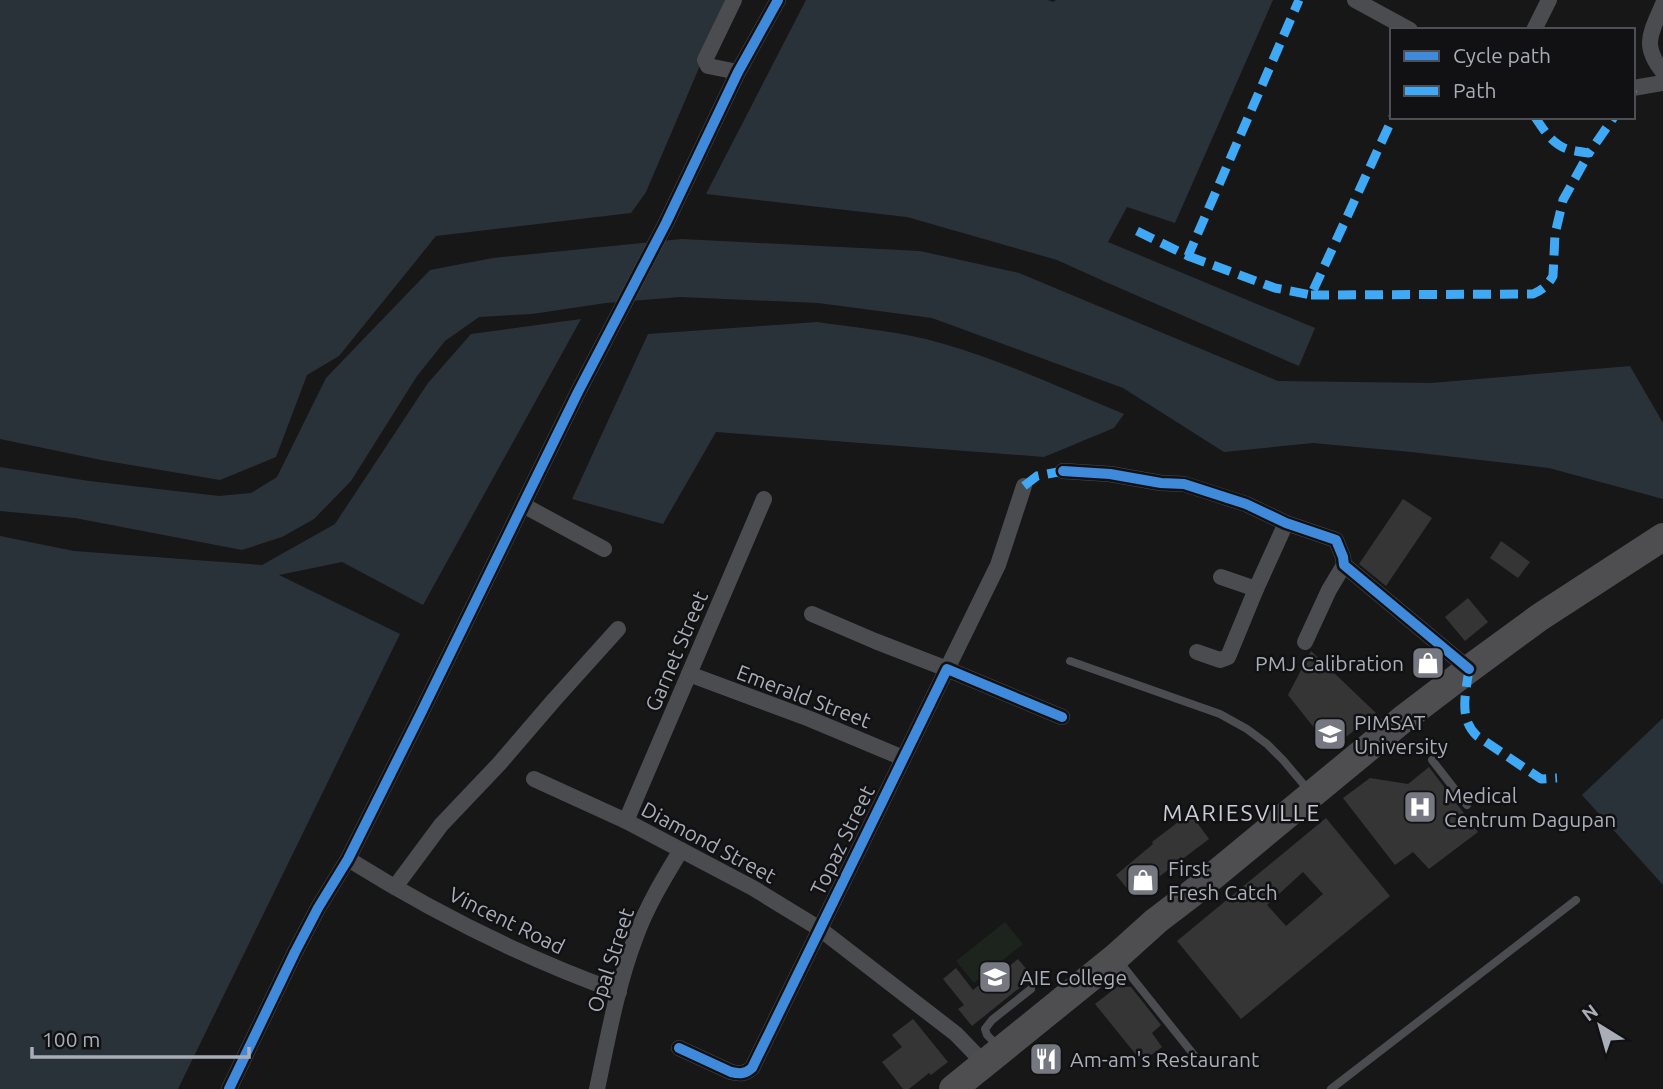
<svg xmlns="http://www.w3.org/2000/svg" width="1663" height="1089" font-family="Ubuntu,sans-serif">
<rect width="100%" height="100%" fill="#171717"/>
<path fill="#1d241e" d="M1005,922l18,22 -49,39 -18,-22z"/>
<g fill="#2a3239">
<path d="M0,0h728l-82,192 -15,21 -195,23 -97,120 -32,19 -31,82 -56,23 -119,-20 -101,-21z"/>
<path d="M806,0h242l5,2 3,-2h217l-98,223 -48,-16 -19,35 207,86 -16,38 -191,-83 -51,-23 -150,-43 -201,-23z"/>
<path d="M682,239l238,12 99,22 259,108 153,2 199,-17 33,57v76l-114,-31 -138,-16 -98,-9 -89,9 -101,-64 -191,-70 -114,-15 -138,-6 -74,6 -74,11 -53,3 -34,24 -28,35 -66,105 -37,38 -32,18 -40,13 -167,-32 -75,-7v-44l89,14 130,15 32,-3 26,-16 49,-99 104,-108 63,-12z"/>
<path d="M581,319l-158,286 -81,-43 -63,13 121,59 -222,455h-178v-553l74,15 188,14 73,-41 93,-141 43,-49z"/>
<path d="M817,322c42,6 87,10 127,22 62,18 121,46 180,70l-10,14 -70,29 -328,-25 -53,92 -91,-25 76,-165z"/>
<path d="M1663,718v167l-81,-90z"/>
</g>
<g fill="#353536" fill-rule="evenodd">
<path d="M1403,499l29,19 -46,68 -27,-22z"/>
<path d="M1501,541l29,21 -12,16 -28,-20z"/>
<path d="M1468,598l20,24 -23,19 -20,-24z"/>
<path d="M1426,647l13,11 -13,10 -11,-12z"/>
<path d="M1311,651l65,62 -45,36 -43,-54z"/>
<path d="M1429,767l49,65 -49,37 -16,-17 -18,13 -52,-67 27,-20 38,6z"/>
<path d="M1190,813l19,26 -49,37 -20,18 -5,-6 -5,4 -14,-17 37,-31 -1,-2z"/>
<path d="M1326,818l64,78 -149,123 -64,-78zM1303,872l20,22 -37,32 -19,-21z"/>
<path d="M1018,959l15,18 -61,49 -14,-17 6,-4 -21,-26 13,-11 17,22 31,-25 3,3z"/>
<path d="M1118,986l13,1 30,38 -9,8 10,14 -20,15 -47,-58z"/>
<path d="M913,1019l35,43 -17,13 -2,-2 -20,16h-6l-21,-27 20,-15 -10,-12z"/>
</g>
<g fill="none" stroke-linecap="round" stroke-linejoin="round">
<g stroke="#4b4c50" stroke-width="8">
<path d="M1070,661l150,53 27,15 20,15 16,16 27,32"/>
<path d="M1432,760l35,45"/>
<path d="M1118,960l76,95"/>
<path d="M999,1047l-12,-12 -2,-6 7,-9 39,-31"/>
<path d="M1331,1089l245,-189"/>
</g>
<g stroke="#4b4c50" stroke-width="16">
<path d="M734,0l-29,60 3,6 30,6"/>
<path d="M1355,0l55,30"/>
<path d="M1663,4c-12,29 -22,41 0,68"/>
<path d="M1534,30l15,-30"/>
<path d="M1633,88l30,-5"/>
<path d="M1063,471l47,3 51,9 23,1 62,20 40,19 50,17 7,17 1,8 125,104"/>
<path d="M523,505l81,44"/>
<path d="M1221,577l35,12 30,-66"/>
<path d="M812,614l63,27 72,28 51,-104 26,-79"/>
<path d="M1305,642l24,-52 15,-25"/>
<path d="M1197,652l23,8 8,-3 28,-68"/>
<path d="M689,674l121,45 93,39"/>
<path d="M534,779l92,42 127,67 67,41 136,105 28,29"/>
<path d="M626,821l138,-322"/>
<path d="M348,859c85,53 176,99 271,133"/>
<path d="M395,887l46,-62 58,-61 55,-64 64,-71"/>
<path d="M679,1048l52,24c9,2 14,2 21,-4l195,-399 115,48"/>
<path d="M229,1089l66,-137 23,-44 30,-49 73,-146 157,-321 88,-169 72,-151 40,-72"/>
<path d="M597,1089c11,-51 20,-104 39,-153 11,-30 28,-58 45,-86"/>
</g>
<path stroke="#4e4e51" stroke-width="28" d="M953,1089l163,-132 40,-36 34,-26 212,-175 67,-51 71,-52 123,-80"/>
<g stroke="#3fa9f5" stroke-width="9" stroke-dasharray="18 9" stroke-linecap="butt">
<path d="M1633,89l2,-1"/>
<path d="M1535,117c8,12 17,27 32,32 7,2 15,3 22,4l25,-36"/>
<path d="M1137,231l51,25 111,-256"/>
<path d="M1188,256l87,32 36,7 82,-178"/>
<path d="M1311,295l222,-1c9,-4 15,-9 20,-18l2,-42 8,-34 26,-47"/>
<path d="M1024,486l13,-10 26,-5"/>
<path d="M1469,669c-3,24 -11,49 8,67l64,43 16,-1"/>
</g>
<defs>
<g id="cycleway">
<path d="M1063,471l47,3 51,9 23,1 62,20 40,19 50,17 7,17 1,8 125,104"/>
<path d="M679,1048l52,24c9,2 14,2 21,-4l195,-399 115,48"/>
<path d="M229,1089l66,-137 23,-44 30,-49 73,-146 157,-321 88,-169 72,-151 40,-72"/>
</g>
</defs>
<use href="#cycleway" stroke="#111113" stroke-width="15"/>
<use href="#cycleway" stroke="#408adc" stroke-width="10"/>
</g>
<defs>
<symbol id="shop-square" viewBox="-11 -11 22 22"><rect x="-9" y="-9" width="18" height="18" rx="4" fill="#757880" stroke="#111113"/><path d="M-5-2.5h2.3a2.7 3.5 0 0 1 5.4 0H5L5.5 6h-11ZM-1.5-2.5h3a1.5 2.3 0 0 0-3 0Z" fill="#fff"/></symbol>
<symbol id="university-square" viewBox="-11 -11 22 22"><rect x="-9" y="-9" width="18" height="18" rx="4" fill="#757880" stroke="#111113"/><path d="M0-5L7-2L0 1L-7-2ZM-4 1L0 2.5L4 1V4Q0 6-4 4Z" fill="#fff"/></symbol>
<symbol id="hospital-square" viewBox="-11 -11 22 22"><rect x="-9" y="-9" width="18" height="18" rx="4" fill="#757880" stroke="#111113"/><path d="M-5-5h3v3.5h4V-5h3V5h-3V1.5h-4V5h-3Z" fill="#fff"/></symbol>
<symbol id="restaurant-square" viewBox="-11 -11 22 22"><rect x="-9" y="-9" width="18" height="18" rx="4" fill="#757880" stroke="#111113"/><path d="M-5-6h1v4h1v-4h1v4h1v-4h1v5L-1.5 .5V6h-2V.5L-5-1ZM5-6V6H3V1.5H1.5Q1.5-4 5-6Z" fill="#fff"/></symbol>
</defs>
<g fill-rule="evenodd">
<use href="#shop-square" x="1409" y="644" width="38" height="38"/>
<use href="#university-square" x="1311" y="715" width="38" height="38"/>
<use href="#hospital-square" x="1401" y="788" width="38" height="38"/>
<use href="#shop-square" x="1124" y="861" width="38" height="38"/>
<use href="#university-square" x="976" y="958" width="38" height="38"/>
<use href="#restaurant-square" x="1027" y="1040" width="38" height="38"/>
</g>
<g text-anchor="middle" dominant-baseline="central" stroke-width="5" stroke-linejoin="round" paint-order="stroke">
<g font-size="21" fill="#a8adb8" stroke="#111113">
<text transform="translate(676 651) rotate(-67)">Garnet Street</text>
<text transform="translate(804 696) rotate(21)">Emerald Street</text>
<text transform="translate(842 840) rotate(-64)">Topaz Street</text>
<text transform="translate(709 842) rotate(28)">Diamond Street</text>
<text transform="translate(507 920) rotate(26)">Vincent Road</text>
<text transform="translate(610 960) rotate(-72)">Opal Street</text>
</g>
<g font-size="21" fill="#a8adb8" stroke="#111113" text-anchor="start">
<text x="1404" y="663" text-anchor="end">PMJ Calibration</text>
<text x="1354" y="722">PIMSAT<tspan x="1354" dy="24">University</tspan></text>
<text x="1444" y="795">Medical<tspan x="1444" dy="24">Centrum Dagupan</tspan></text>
<text x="1168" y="868">First<tspan x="1168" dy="24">Fresh Catch</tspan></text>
<text x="1020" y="977">AIE College</text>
<text x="1070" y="1059">Am-am's Restaurant</text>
</g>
<g font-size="23" letter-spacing="2" fill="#c9ccd4" stroke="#111113">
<text x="1242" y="812">MARIESVILLE</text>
</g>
</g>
<rect x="1390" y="28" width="245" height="91" fill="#111113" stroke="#4d4f55" stroke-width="2"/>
<rect x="1404" y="51" width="35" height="10" fill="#408adc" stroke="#4d4f55" stroke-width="2"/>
<text x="1453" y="63" font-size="21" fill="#a8adb8">Cycle path</text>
<rect x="1404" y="86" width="35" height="10" fill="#3fa9f5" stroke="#4d4f55" stroke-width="2"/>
<text x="1453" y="98" font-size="21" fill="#a8adb8">Path</text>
<g transform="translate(1600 1026) rotate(323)" stroke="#111113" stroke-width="5" paint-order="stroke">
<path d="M0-5L12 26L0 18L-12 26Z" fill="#a8adb8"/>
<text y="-10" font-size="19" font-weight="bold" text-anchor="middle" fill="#a8adb8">N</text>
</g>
<path d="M32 1047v10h217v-10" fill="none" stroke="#a8adb8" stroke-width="3.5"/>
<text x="42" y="1047" font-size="21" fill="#a8adb8" stroke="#111113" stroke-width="5" paint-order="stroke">100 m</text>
</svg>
